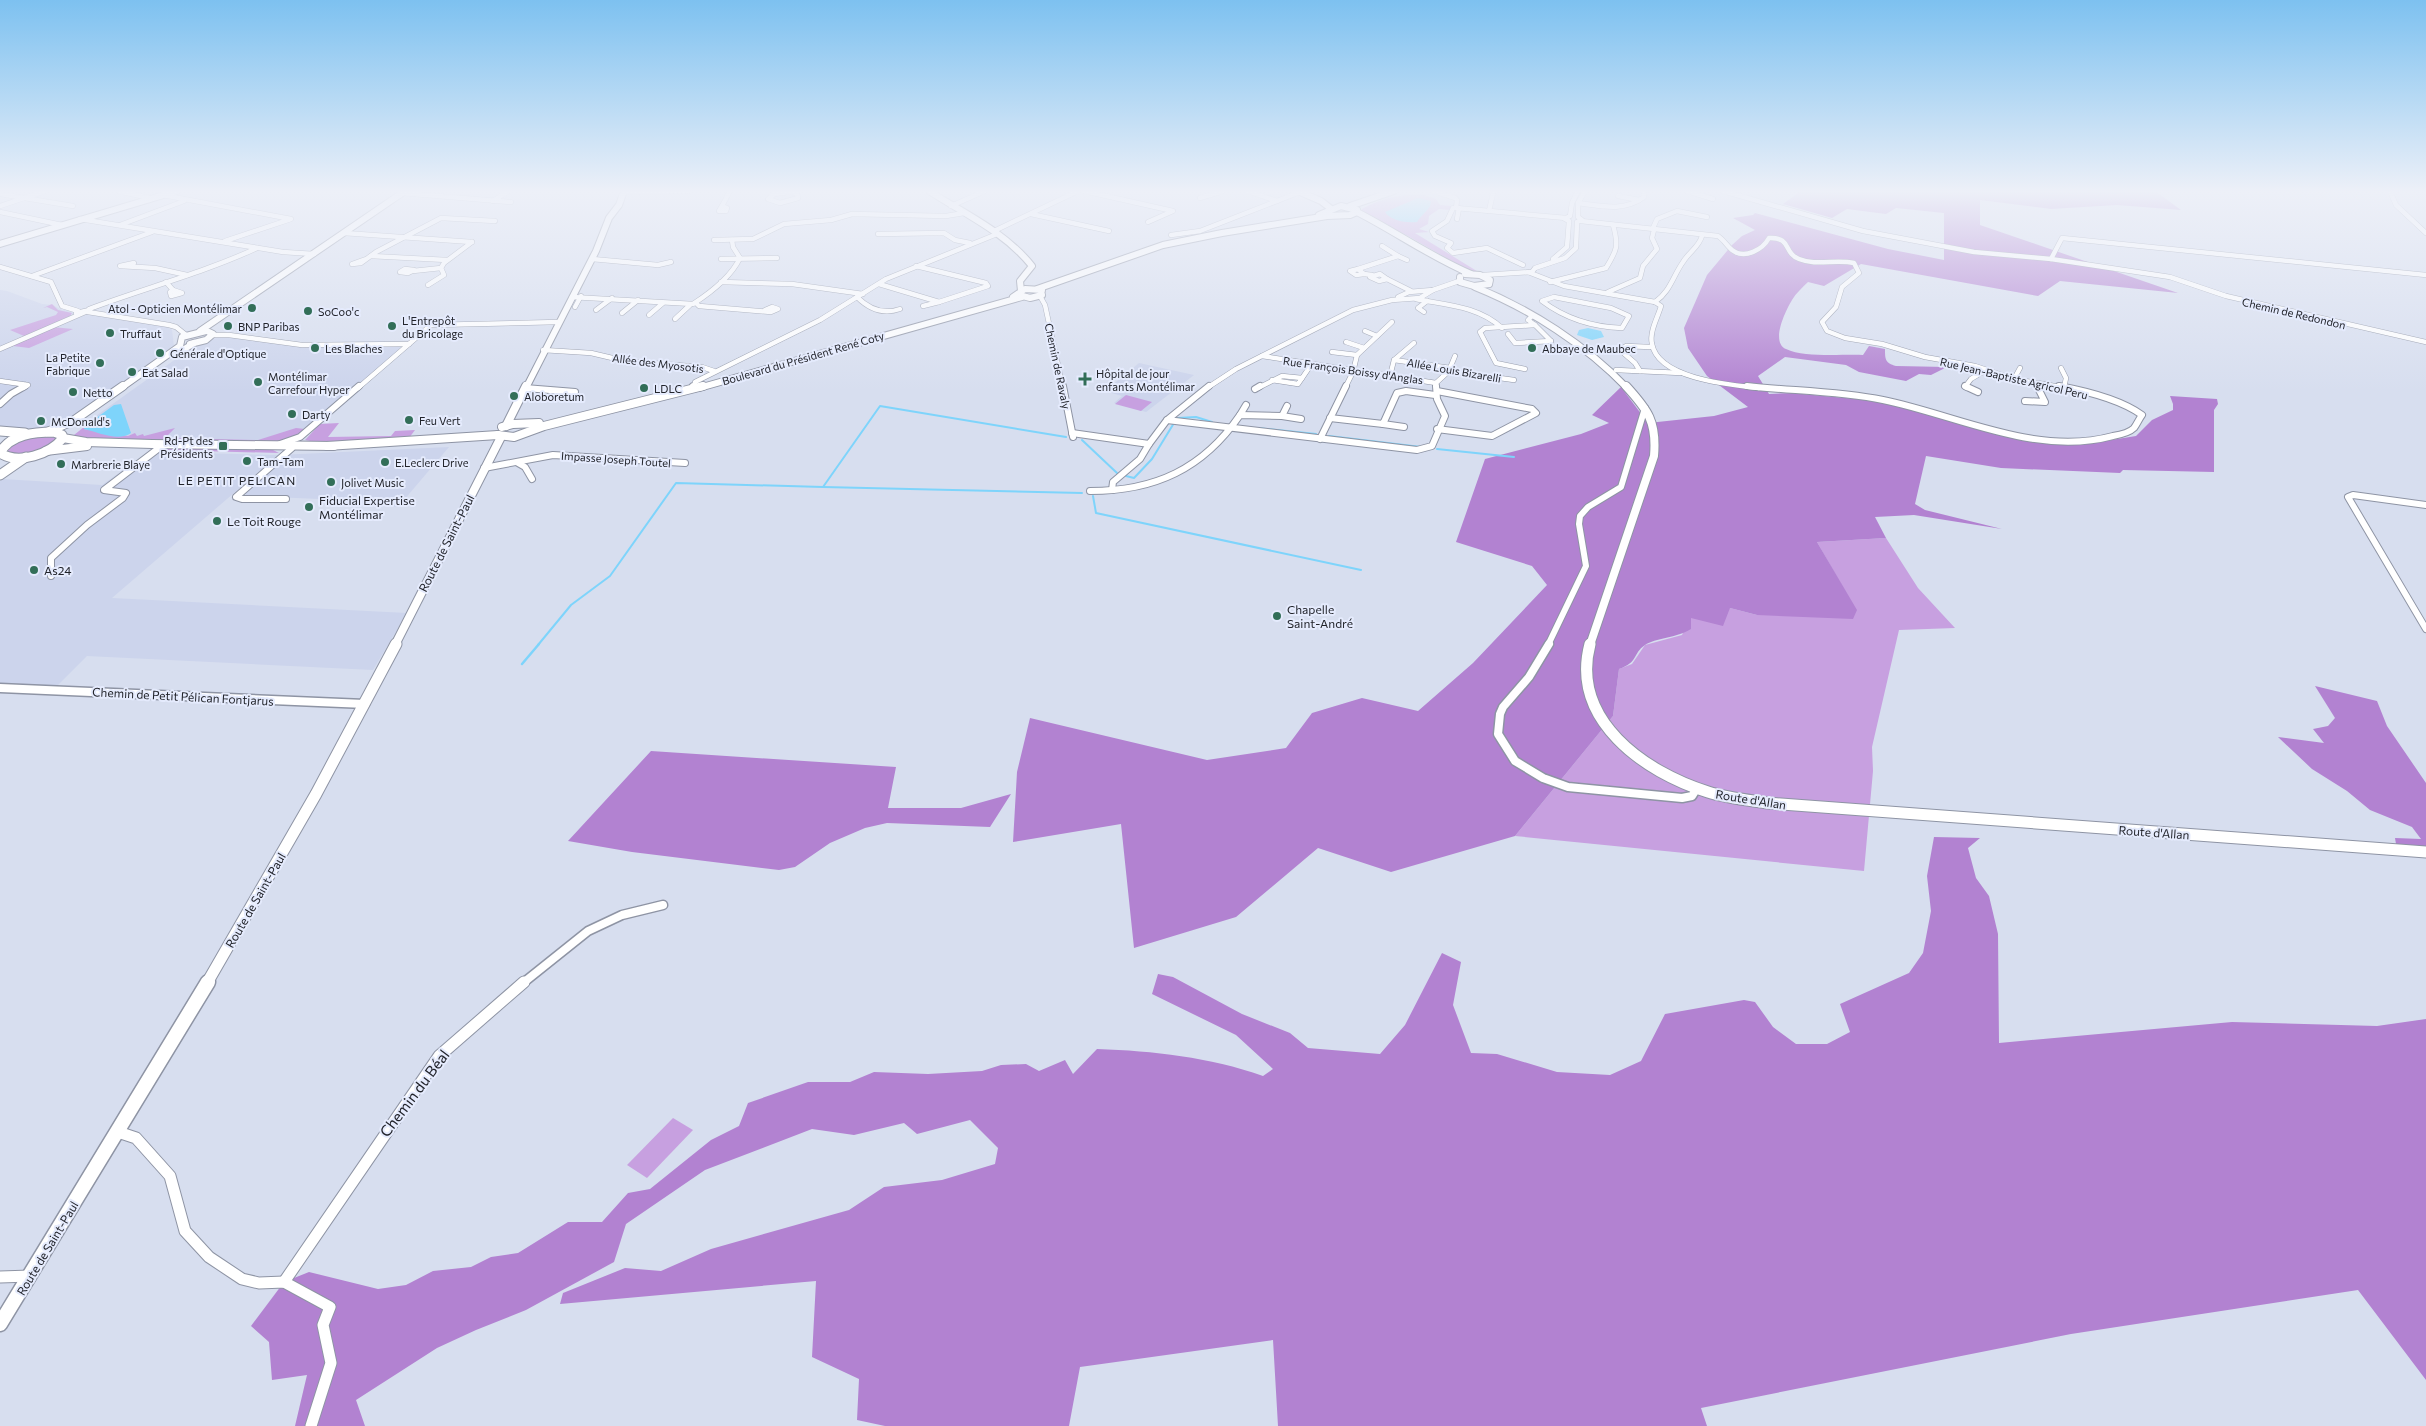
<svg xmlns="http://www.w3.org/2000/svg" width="2426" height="1426" font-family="Commissioner,sans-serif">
<rect width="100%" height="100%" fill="#d7deef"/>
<g fill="#ccd4ec">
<path d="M0,290l7,1 35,13 11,1 7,4 105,17 7,4 2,17 -103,71 -21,10 -20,2 -30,-3z"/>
<path d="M219,337h11l61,9h107l4,2 -102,86 -21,7 -153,-3 -21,-7 -26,-3 115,-82z"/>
<path d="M1139,363l55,12 -48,37 -32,-9 8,-7 -17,-5z"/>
<path d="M449,447l-51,60 -54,-5 -1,-2 -97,-4 -1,-5 18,-23 -151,130 295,15 -34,57 -286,-14 -30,30 -57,-2v-203l2,-2 100,6 34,-24 8,1 13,-10 122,3z"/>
</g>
<g fill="#c7a0e0">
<path d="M1424,195l12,4 4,6 11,1 -1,4 -11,-1 -10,7 -1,8 -9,5 10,3 -14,1 65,40 -11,-2 -61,-35 -47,-23 1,-4c20,-11 39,-15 62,-14z"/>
<path d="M52,304l6,6 14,3 -2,3 -46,20 -14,-6 46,-15 2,-3 -11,-5 -4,1z"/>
<path d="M52,327l21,2 -44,19 -16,-2 -13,6z"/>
<path d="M1126,395l26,7 -11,9 -26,-7z"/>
<path d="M339,423l-11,14 63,-1 4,-5 20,-1 -6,8 -88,5 -16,-3 15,-16z"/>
<path d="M84,427v2l44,7 7,-3 2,3 6,-2 1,2 31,-8 -10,10 93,2 38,-12 9,1 -8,7 -25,8 -193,-6 -5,-3z"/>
<path d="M37,435l20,2v2c-14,12 -31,18 -50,13l10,-11z"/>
<path d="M172,448l101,2 6,3 -119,-3z"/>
<path d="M1886,538l32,50 37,40 -56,2 -27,117 1,24 -9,100 -349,-35 98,-120 6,-47 13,-5 13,-19 37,-10 8,-17 40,-10 27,7 99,-5 -39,-68z"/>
<path d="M673,1118l20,12 -46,48 -20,-13z"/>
</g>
<g fill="#b282d1">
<path d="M1801,191h354l26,19 -64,-5 -66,4 -71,-9v25l198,68 -118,-12 -22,15 -177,-32 -37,22 -16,-4c-6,6 -12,11 -16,18 -6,10 -22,42 -6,49 19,9 56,5 77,6l6,-9 16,3c0,10 0,14 11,17l51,1 -16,8 -12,-1 -13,7 -47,-9 -13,-7 -61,-8 -27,19 11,18 23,-1 96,9 116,34 76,9 56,-9 16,-16 21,-10v-6l-3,-8 47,3 1,5 -4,6v62l-91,-2 -3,3 -119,-5 -75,-12 -11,48 10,6 77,19 -88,-14 -39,2 11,21 -69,4 40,68 -4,9 -96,-4 -27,-7 -7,18 -32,-8v11c-14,9 -36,9 -46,16 -13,9 -6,17 -26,24l-6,47 -98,120 -124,36 -73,-24 -82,69 -102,31 -13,-124 -108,18 4,-70 13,-54 177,42 79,-12 26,-35 50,-15 56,13 55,-48 74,-78 -15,-19 -76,-24 29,-83 96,-25 28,-11 -17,-8 29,-28 27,36 66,-7 34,-9 -41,-31 -19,-28 -4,-20 23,-53 25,-30 10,-9 13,-6 -22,-12 20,-3 2,-2 133,36 56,11v-47l-48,-5 -10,6 -39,-5 -15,9 -49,-14z"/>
<path d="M2315,686l62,15 10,25 39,57v69l-29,-2 -2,-12 26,1 -9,-12 -42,-17 -23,-19 -35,-22 -34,-32 46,6 -11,-14 15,-3 7,-8z"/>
<path d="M651,751l245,16 -8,41h73l50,-14 -21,33 -103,-4 -22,5 -35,15 -35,24 -16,3 -147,-18 -64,-11z"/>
<path d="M1934,837l46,1 -12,10 8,30 13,18 9,38 1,109 233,-21 145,4 49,-7v361l-68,-90 -287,44 -370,74 6,18h-429l-5,-86 -193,27 -11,59h-184l-28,-6 2,-41 -47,-22 4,-76 -256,23 3,-11 62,-25 36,3 50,-22 138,-39 35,-23 58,-7 53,-16 3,-16 -28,-28 -53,14 -13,-11 -50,12 -42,-6 -107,41 -79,54 -12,38 -88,48 -50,20 -39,18 -81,52 9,26h-70l12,-51 -35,5 -3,-38 -18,-16 33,-44 25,-10 69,17 28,-4 27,-14 38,-4 20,-10 27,-4 50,-31h34l26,-29 22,-4 61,-49 28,-14 9,-23 60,-21h42l24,-10 54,2 54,-3 19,-6 25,-1 13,7 26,-11 8,14 24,-25c57,2 112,8 166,27l10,-7 -37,-34 -84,-41 6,-20 15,3 69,37 48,19 18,15 72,6 25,-29 37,-72 19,9 -8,43 18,48 26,1 60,18 53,3 31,-14 24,-47 79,-14 11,2 18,25 23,17h31l23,-12 -10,-28 69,-31 14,-20 8,-42 -4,-35z"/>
</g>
<g fill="#7ed4fb">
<path d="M1418,198l13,3c0,9 -9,12 -14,21 -11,1 -26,-1 -32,-10z"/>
<path d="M1588,328l13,3 3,6 -12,3 -15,-5 2,-5z"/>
<path d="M121,404l10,29c-12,9 -34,-1 -47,-4v-2l30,-22z"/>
</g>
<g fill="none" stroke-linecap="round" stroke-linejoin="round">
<g stroke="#7ed4fb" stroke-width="2">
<path d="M1178,418l18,-1 16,5"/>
<path d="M1257,428l59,6"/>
<path d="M1329,436l92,11"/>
<path d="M1082,440l35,33"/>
<path d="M1437,449l77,8"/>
<path d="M1126,476l8,2 18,-19 22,-36"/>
<path d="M823,487l259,6"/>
<path d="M1093,496l3,17 265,57"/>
<path d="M538,645l33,-40 39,-29 66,-93 147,4 57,-81 186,31"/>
</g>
<path stroke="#7ed4fb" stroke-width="2.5" d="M522,664l17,-20"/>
<defs>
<g id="street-far3">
<path d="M118,191l32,7"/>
<path d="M1084,191l89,20 -25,11"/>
<path d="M1248,191l29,10"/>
<path d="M1434,191l21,7 2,2 -1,8 110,10"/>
<path d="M1687,191l26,8"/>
<path d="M1723,191l140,40 111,21 77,7 119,18 56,19 200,46"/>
<path d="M2390,191l6,14 30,28"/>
<path d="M624,192l65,-1"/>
<path d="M789,192l8,1 1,5 -18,5 -12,-4 6,-5z"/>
<path d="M402,193l109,9"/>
<path d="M0,194l73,12"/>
<path d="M163,195l128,24 -66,22"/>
<path d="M1618,196l21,4"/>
<path d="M1200,198l23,-7"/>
<path d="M493,201l14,-9 -3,-1"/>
<path d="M1578,203c23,3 46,9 66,-6v-6"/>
<path d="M0,206l45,-15"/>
<path d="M722,206l5,2 -1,3h-7z"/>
<path d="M722,206l8,-15"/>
<path d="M951,206l34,-15"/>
<path d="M1453,208l-6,13 -15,10 3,5 16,7 -4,5 6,5 34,-5 36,17"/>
<path d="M1489,211l4,-18 -2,-2"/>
<path d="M0,212l62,13"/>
<path d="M1031,214l78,17"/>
<path d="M1570,216l2,-13 6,-12"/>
<path d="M80,219l203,33 31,2"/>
<path d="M1457,219l2,-11"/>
<path d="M1579,221l3,-1 -4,-3v-14l7,-12"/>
<path d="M1581,221l137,15c6,4 9,10 14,14 13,10 31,-1 37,-12 23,-1 14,15 30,21 17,7 37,0 55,4l5,10 -17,14 -6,20 -14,15 5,9 18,7 37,6 43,13 50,9 39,13 52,9"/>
<path d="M120,225l64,-24"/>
<path d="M1653,228l4,-9 20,-8 30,6"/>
<path d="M994,231l84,-40"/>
<path d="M344,233l128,9"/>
<path d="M878,234l66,-1 11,7 15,3"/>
<path d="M1171,235l29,-4 100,-39"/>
<path d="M714,240l39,-1 31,-15 47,-4 21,-6 94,2 18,-3"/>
<path d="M1382,246l16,10"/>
<path d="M371,256l76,4"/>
<path d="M366,259l-14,5 9,-1 15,-11 65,-34 54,3"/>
<path d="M592,259l66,6 13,-3"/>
<path d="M721,259l56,-1"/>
<path d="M1553,259l14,-12 2,-26 -4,-2 3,-2"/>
<path d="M2051,259l11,-21 364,37"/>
<path d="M131,266l3,-3 -14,3 35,2 32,7"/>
<path d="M0,267l51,15 11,24 16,5"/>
<path d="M405,269l9,1 -6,3 -8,-1z"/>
<path d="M1358,269l40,-13 9,4"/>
<path d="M1358,269l6,5 -8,1 -6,-4z"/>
<path d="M413,271l28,-3"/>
<path d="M1528,272l36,14 91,16"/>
<path d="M1364,274l8,1"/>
<path d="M1380,274l7,5 -8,2 -9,-4z"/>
<path d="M1483,275l49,-3 3,-4 30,-10 11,-10 1,-26"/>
<path d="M32,276l120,-44"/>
<path d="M1387,279l24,12"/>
<path d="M166,282l7,8"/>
<path d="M721,282l71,2 71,10"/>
<path d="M1550,282l56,-14c11,-18 13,-22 7,-43"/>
<path d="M879,284l60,18 49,-16 -2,-3 -70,-17"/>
<path d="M428,285l16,-10 -3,-7 3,-5 28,-21"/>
<path d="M173,290l9,3 -11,3 -1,-4z"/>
<path d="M1608,292l32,-14 3,-12 14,-17 -5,-11 2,-8"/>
<path d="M1040,296l5,9 18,83"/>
<path d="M572,297l121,7c17,-11 38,-27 47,-46l-7,-11 -1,-7"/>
<path d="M857,297c12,12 26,18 43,12"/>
<path d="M1398,297l11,-5 24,-2 26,-9"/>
<path d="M1554,297l57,11 18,8 -7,12c-30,-1 -56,-9 -80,-27z"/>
<path d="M1416,299c30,6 62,7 86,29"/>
<path d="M1655,302l6,4c-3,11 -12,26 -9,38 6,35 79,41 107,44"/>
<path d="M1655,302c15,-10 18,-26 28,-40 6,-10 16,-15 19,-26"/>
<path d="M696,303l3,3 72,6 7,-3 -6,-2 -7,3"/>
<path d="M923,306l16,-4"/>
<path d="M575,307l6,-11"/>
<path d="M89,309c56,-21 114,-36 168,-61"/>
<path d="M596,310l16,-12"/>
<path d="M88,312l81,13 7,2 10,8"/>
<path d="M1424,312l-6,-4 9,-7"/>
<path d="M622,313l16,-13"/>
<path d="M649,315l14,-12"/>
<path d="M675,319l15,-14"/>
<path d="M1535,325l16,16"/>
<path d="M1365,331l12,5"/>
<path d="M1508,334l7,9 36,-2"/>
<path d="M213,335h16l73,10 107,-1"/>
<path d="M1346,342l18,6"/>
<path d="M0,349l90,-39 -14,3 2,1"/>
<path d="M543,350l48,3 34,8 77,6 12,4"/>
<path d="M1332,352l25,3"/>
<path d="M1262,356l174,27v5"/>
<path d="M1394,360l56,8 -1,3 65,9"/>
<path d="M1450,368l5,-12"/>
<path d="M2061,368l5,10 -2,10"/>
<path d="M1525,369l-29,-6 -16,-31 5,-4 50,-3 -7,-5 3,-3"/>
<path d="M1616,370l65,3"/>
<path d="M1640,371l-5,-8 -15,-13 6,-4 24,1"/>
<path d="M1390,376l4,-16 20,-17"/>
<path d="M2014,379l6,-11"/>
<path d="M1272,380l26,4 13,-19"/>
<path d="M0,381l28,4 -5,3"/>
<path d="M1436,383l13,-12"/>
<path d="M2036,384l2,4"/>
<path d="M358,388l73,-63 127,-3"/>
<path d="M694,388l1,-6 125,-62 66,-41 111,-45"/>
<path d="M1207,388l29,-19 117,-59 39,-10 28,-2 13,-8"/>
<path d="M1258,388l24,-12 20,2"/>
<path d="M1345,388l8,-16 4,-17 35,-33"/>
<path d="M1967,388l-2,-1 6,-8 15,-9"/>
</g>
<g id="street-far2">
<path d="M693,386l1,3"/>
<path d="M1063,386l10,51"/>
<path d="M1747,386c45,5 91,5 136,14 74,15 153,57 230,36 6,-1 16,-3 21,-8 3,-4 5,-9 8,-13 -22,-16 -56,-24 -83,-29"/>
<path d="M1965,386l13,6"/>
<path d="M525,388l50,4"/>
<path d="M1255,389l5,-3"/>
<path d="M1437,391l95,18 4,4 -44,23 -55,-7"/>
<path d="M2025,401l20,1 -8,-16"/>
<path d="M0,404l11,-10 14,-8"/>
<path d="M1240,415l6,-10"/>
<path d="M1282,416l19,3"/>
<path d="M1330,418l53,6 14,-31 9,-2 29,4"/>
<path d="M1167,420l250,30 15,-4 13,-30 -8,-17 -1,-13"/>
<path d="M1383,424l21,3"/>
<path d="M1072,433l77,11 18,-24 42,-34"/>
<path d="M1320,439l26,-53"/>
<path d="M280,444l20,-7 59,-51"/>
<path d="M518,463l7,4 7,12"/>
<path d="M484,468l69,-13 132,8"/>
<path d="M1112,490l1,-8 27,-23 9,-15"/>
<path d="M1090,491c65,0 113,-22 150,-76l42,1 5,-10"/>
<path d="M286,499h-44l-6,-2 56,-49"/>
<path d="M2426,505l-73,-10 -5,2 78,132"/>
<path d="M51,576v-18l36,-33 36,-27 3,-5 -22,-3 59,-45"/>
<path d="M1548,645l38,-79 -7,-42 1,-8 8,-9 33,-20 24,-79"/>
</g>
<g id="street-far1">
<path d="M1549,644l-20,33 -26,30 -3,7 -2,20 17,27 28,17 25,9 114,11 10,-2 5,-8"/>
<path d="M0,688l365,16"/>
<path d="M523,983l65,-52 34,-16 41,-10"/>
</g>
<g id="street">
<path d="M118,1132l18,6 34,38 15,55 24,26 33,22 17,4 25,-1 46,25 -7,18 8,38 -20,63"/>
<path d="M0,1277l30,-1"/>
<path d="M284,1282l155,-226 85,-74"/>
</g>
<g id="secondary-far3">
<path d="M929,191c36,23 76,41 103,75l-12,15 1,10"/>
<path d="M1298,191l23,10 9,7"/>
<path d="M1350,206l44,-15"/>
<path d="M1357,212c39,20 74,45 114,62"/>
<path d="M1319,215l22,-9 16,4"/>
<path d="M0,244l177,-53"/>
<path d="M1465,274l15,1 10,5 -1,4"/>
<path d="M1460,277v5l14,4 15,-2"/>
<path d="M1475,287c55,22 111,58 152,101"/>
<path d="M1037,289l126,-44 59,-12 105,-17 23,-1 7,-3"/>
<path d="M1019,295l11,3 12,-3 -1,-4"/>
<path d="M1013,297l12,-8 17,1"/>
<path d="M200,331l205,-140"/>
<path d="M190,344l16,-4 7,-6 -4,-2"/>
<path d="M175,355l19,-12"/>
<path d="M121,388l59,-42 2,-9 24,-6"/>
<path d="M526,388l70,-137 13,-33 10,-13 5,-14"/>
<path d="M699,388l323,-91"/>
</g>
<g id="secondary-far2">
<path d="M506,426l20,-40"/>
<path d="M502,427l11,-3 26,-1"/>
<path d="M47,432l26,-11 50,-35"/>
<path d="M498,435l16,2 30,-11 159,-40"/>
<path d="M63,438l23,4 66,2 182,2"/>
<path d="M327,446l171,-11"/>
<path d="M46,451l41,-5"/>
<path d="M395,645l106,-208"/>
<path d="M1590,645l64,-189c3,-34 -6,-46 -28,-70"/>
</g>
<g id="secondary-far1">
<path d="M1590,644c-20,76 54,128 118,148 19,6 40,8 60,11l658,49"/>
<path d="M207,983l109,-189 80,-150"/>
</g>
<path id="secondary" d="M0,1324l208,-342"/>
<g id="primary">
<path d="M0,431l25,2"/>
<path d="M54,432l8,3 1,3c-13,16 -44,27 -63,15 10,-19 35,-21 54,-21z"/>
<path d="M0,475l26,-18"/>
</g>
</defs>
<use href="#street-far3" stroke="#8e94a4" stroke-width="5.5"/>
<use href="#street-far2" stroke="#8e94a4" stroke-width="8"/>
<use href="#street-far1" stroke="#8e94a4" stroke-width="11"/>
<use href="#street" stroke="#8e94a4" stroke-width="13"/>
<use href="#secondary-far3" stroke="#8e94a4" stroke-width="8"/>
<use href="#secondary-far2" stroke="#8e94a4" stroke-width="10"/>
<use href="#secondary-far1" stroke="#8e94a4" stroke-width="13"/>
<use href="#secondary" stroke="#8e94a4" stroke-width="17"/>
<use href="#primary" stroke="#8e94a4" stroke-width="11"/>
<use href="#street-far3" stroke="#fff" stroke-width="4.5"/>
<use href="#street-far2" stroke="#fff" stroke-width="6"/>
<use href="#street-far1" stroke="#fff" stroke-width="8"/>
<use href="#street" stroke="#fff" stroke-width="11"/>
<use href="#secondary-far3" stroke="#fff" stroke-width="6"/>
<use href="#secondary-far2" stroke="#fff" stroke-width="8"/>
<use href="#secondary-far1" stroke="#fff" stroke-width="11"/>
<use href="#secondary" stroke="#fff" stroke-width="14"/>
<use href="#primary" stroke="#fff" stroke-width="9"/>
</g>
<linearGradient id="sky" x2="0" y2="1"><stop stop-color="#7dc1f0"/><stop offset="0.49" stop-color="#edf0f8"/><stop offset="1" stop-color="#edf0f8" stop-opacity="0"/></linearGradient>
<rect width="2426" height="391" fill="url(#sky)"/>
<g fill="#326e58" stroke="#e5ebfd" stroke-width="2">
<circle cx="252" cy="308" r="5"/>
<circle cx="308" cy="311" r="5"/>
<circle cx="228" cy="326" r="5"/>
<circle cx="392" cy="326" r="5"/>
<circle cx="110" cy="333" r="5"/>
<circle cx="315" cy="348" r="5"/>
<circle cx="1532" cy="348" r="5"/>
<circle cx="160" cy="353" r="5"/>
<circle cx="100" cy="363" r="5"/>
<circle cx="132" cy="372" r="5"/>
<path d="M1082.5 371.5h5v5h5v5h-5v5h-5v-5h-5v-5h5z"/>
<circle cx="258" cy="382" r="5"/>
<circle cx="644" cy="388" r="5"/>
<circle cx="73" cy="392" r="5"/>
<circle cx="514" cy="396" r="5"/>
<circle cx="292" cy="414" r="5"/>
<circle cx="409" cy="420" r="5"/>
<circle cx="41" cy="421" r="5"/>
<rect x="218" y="441" width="10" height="10" rx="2.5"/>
<circle cx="247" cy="461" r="5"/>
<circle cx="385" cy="462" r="5"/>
<circle cx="61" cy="464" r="5"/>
<circle cx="331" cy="482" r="5"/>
<circle cx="309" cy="507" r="5"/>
<circle cx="217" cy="521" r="5"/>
<circle cx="34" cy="570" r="5"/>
<circle cx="1277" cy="616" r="5"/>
</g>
<g text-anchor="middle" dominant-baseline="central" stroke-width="4" stroke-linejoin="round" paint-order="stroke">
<g font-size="11" fill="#22242b" stroke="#e5ebfd" text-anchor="start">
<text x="242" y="308" text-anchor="end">Atol - Opticien Montélimar</text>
<text x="318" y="311">SoCoo'c</text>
<text x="402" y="320">L'Entrepôt<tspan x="402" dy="13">du Bricolage</tspan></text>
<text x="238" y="326">BNP Paribas</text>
<text x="120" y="333">Truffaut</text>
<text x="325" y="348">Les Blaches</text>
<text x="1542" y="348">Abbaye de Maubec</text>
<text x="170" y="353">Générale d'Optique</text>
<text x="90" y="357" text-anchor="end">La Petite<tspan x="90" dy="13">Fabrique</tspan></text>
<text x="142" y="372">Eat Salad</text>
<text x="1096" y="373">Hôpital de jour<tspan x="1096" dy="13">enfants Montélimar</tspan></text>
<text x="268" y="376">Montélimar<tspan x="268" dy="13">Carrefour Hyper</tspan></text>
<text x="654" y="388">LDLC</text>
<text x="83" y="392">Netto</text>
<text x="524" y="396">Aloboretum</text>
<text x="302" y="414">Darty</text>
<text x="419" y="420">Feu Vert</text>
<text x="51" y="421">McDonald's</text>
<text x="213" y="440" text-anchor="end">Rd-Pt des<tspan x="213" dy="13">Présidents</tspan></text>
<text x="257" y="461">Tam-Tam</text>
<text x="395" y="462">E.Leclerc Drive</text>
<text x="71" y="464">Marbrerie Blaye</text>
<text x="341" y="482">Jolivet Music</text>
</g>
<g font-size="11" fill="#22242b" stroke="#e5ebfd">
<text transform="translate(2294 313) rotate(13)">Chemin de Redondon</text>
<text transform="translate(803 358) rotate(-16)">Boulevard du Président René Coty</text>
<text transform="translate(658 363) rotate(7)">Allée des Myosotis</text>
<text transform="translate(1058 366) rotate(78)">Chemin de Ravaly</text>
<text transform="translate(1353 370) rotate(8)">Rue François Boissy d'Anglas</text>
<text transform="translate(1454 370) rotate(10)">Allée Louis Bizarelli</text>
<text transform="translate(2014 378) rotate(13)">Rue Jean-Baptiste Agricol Peru</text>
<text transform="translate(616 459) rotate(4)">Impasse Joseph Toutel</text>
</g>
<g font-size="12" letter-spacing="1" fill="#22242b" stroke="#e5ebfd">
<text x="237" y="480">LE PETIT PELICAN</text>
</g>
<g font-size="12" fill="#22242b" stroke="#e5ebfd" text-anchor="start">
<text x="319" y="500">Fiducial Expertise<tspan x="319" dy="14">Montélimar</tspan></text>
<text x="227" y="521">Le Toit Rouge</text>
<text x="44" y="570">As24</text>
<text x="1287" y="609">Chapelle<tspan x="1287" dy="14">Saint-André</tspan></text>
</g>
<g font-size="12" fill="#22242b" stroke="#e5ebfd">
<text transform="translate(446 543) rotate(-63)">Route de Saint-Paul</text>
<text transform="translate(183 696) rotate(3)">Chemin de Petit Pélican Fontjarus</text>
<text transform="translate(1751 799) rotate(9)">Route d'Allan</text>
<text transform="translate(2154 832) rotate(4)">Route d'Allan</text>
<text transform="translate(255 900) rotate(-60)">Route de Saint-Paul</text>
<text transform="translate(47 1248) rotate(-59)">Route de Saint-Paul</text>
</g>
<g font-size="15" fill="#22242b" stroke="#e5ebfd">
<text transform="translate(414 1093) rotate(-53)">Chemin du Béal</text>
</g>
</g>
</svg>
